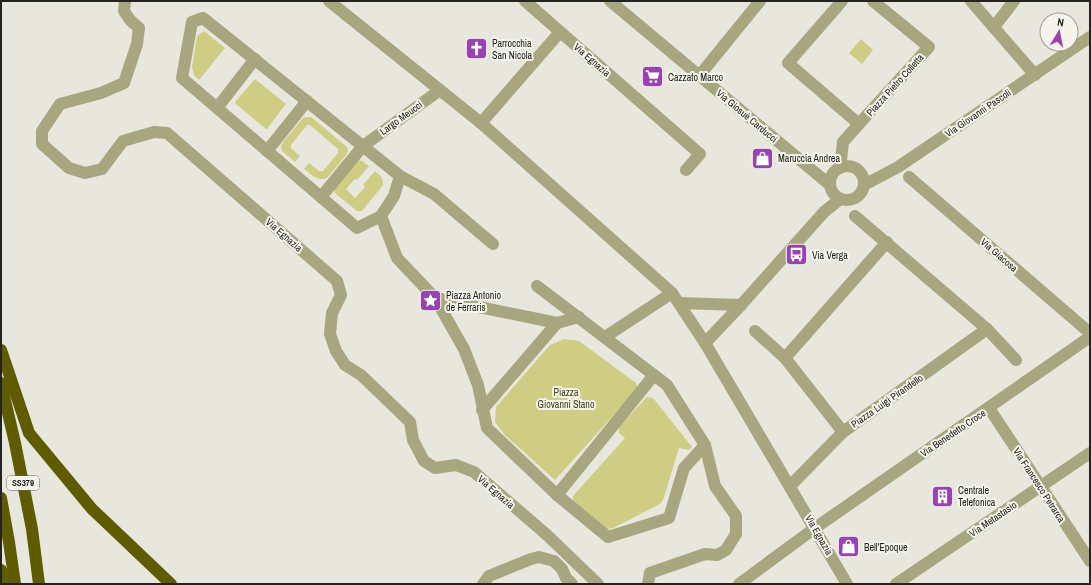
<svg xmlns="http://www.w3.org/2000/svg" width="1091" height="585" font-family="'Archivo Narrow',sans-serif">
<rect width="100%" height="100%" fill="#e7e7de"/>
<g fill="#cfcd84">
<path d="M204,31l21,17 -26,32 -5,-5 -2,-8 5,-31z"/>
<path d="M861,39l12,11 -11,14 -13,-11z"/>
<path d="M255,79l31,25 -19,25h-1l-30,-25 -1,-2z"/>
<path d="M307,117h4l36,30 1,3 -1,4 -20,24c-10,4 -16,-4 -23,-9l5,-6 10,8h4l15,-18v-4l-28,-24h-3l-16,20v3l9,8 -5,6 -13,-11 -1,-4 2,-5 20,-24z"/>
<path d="M358,160l4,1 7,5 -12,14 -2,-1 -9,10 9,9 10,-11 -2,-2 12,-14c5,4 8,6 8,14l-21,26h-5l-22,-18 -1,-4z"/>
<path d="M564,339l15,2 57,42 2,5 -83,92 -50,-45 -10,-13 1,-15 54,-62z"/>
<path d="M647,397l6,1 39,49 -3,3 -10,-2 -16,52 -3,4 -47,24 -7,1 -33,-28v-5l52,-58 -6,-5v-6z"/>
</g>
<g fill="none" stroke-linecap="round" stroke-linejoin="round">
<g stroke="#a7a67e" stroke-width="12">
<path d="M125,1l-1,10 6,9 9,8 -2,16 -13,39 -23,10 -41,11 -18,27v13l27,24 16,5 17,-4 21,-28 31,-9 13,1 170,148 4,14 -9,18 -2,21 6,17 9,14 16,10 49,47 3,18 11,21 11,7 21,-3 18,7 73,63 51,49"/>
<path d="M329,1l152,122 191,170 33,50 142,241"/>
<path d="M525,1l175,153 -14,16"/>
<path d="M610,1l220,184"/>
<path d="M842,1l-54,62 71,61 70,-77 -56,-46"/>
<path d="M971,1l64,74"/>
<path d="M203,18l197,158 -6,20 -13,20 -24,12 -175,-150 10,-56z"/>
<path d="M994,27l20,-26"/>
<path d="M699,76l61,-75"/>
<path d="M217,108l38,-49"/>
<path d="M481,123l79,-91"/>
<path d="M267,151l40,-50"/>
<circle cx="847" cy="183" r="17"/>
<path d="M840,168l3,-26 16,-18"/>
<path d="M400,176l34,18 59,50"/>
<path d="M909,177l181,156"/>
<path d="M864,185l34,-18 192,-130"/>
<path d="M321,197l42,-51 77,-56"/>
<path d="M381,216l16,42 38,40 122,25 22,-6"/>
<path d="M855,216l132,113 29,31"/>
<path d="M537,286l130,99 38,60 10,41 21,30v18l-10,16 -9,5 -12,-1 -55,19 -2,11"/>
<path d="M435,298l29,51 14,36 9,43 70,67 51,42 61,-19 15,-50 21,-23"/>
<path d="M679,303l62,2"/>
<path d="M755,331l30,27 58,74"/>
<path d="M605,337l67,-44"/>
<path d="M705,343l36,-38 83,-93 16,-13"/>
<path d="M785,358l102,-116"/>
<path d="M989,408l101,153"/>
<path d="M482,410l75,-87"/>
<path d="M790,486l53,-54 144,-103"/>
<path d="M557,495l97,-120"/>
<path d="M483,584l6,-8 42,-17 8,-2 15,4 8,8 4,9 6,6"/>
<path d="M739,584l76,-56 275,-191"/>
<path d="M896,584l194,-131"/>
</g>
<g stroke="#5f5b00" stroke-width="12">
<path d="M1,350l28,83 63,76 79,75"/>
<path d="M1,383l14,60 17,86 7,55"/>
<path d="M1,498l8,44 6,42"/>
<path d="M1,570l3,14"/>
</g>
</g>
<defs>
<symbol id="church-square" viewBox="-11 -11 22 22"><rect x="-9" y="-9" width="18" height="18" rx="4" fill="#9744b2" stroke="#f4f4eb"/><path d="M-1.2-6h2.4v3.5h3.3v2.4h-3.3V6h-2.4V-.1h-3.3v-2.4h3.3Z" fill="#fff"/></symbol>
<symbol id="supermarket-square" viewBox="-11 -11 22 22"><rect x="-9" y="-9" width="18" height="18" rx="4" fill="#9744b2" stroke="#f4f4eb"/><path d="M-6-5.5h2.5l.6 2H6L4.5 2H-2.5L-4.4-4H-6ZM-1.5 3.2a1.3 1.3 0 1 0 .1 0ZM3 3.2a1.3 1.3 0 1 0 .1 0Z" fill="#fff"/></symbol>
<symbol id="shop-square" viewBox="-11 -11 22 22"><rect x="-9" y="-9" width="18" height="18" rx="4" fill="#9744b2" stroke="#f4f4eb"/><path d="M-5-2.5h2.3a2.7 3.5 0 0 1 5.4 0H5L5.5 6h-11ZM-1.5-2.5h3a1.5 2.3 0 0 0-3 0Z" fill="#fff"/></symbol>
<symbol id="bus-square" viewBox="-11 -11 22 22"><rect x="-9" y="-9" width="18" height="18" rx="4" fill="#9744b2" stroke="#f4f4eb"/><path d="M-5-6H5V4H4V6H2V4H-2V6H-4V4H-5ZM-3.5-4V0h7V-4ZM-3.5 1.2v1.5H-2V1.2ZM2 1.2v1.5H3.5V1.2Z" fill="#fff"/></symbol>
<symbol id="sight-square" viewBox="-11 -11 22 22"><rect x="-9" y="-9" width="18" height="18" rx="4" fill="#9744b2" stroke="#f4f4eb"/><path d="M0-6L1.8-2.2L6-1.7L2.9 1.2L3.7 5.4L0 3.3L-3.7 5.4L-2.9 1.2L-6-1.7L-1.8-2.2Z" fill="#fff"/></symbol>
<symbol id="building-square" viewBox="-11 -11 22 22"><rect x="-9" y="-9" width="18" height="18" rx="4" fill="#9744b2" stroke="#f4f4eb"/><path d="M-4-6H4V6H1V3H-1V6H-4ZM-2.5-4.3h1.7v1.8h-1.7ZM.8-4.3h1.7v1.8H.8ZM-2.5-1h1.7V.8h-1.7ZM.8-1h1.7V.8H.8Z" fill="#fff"/></symbol>
</defs>
<g fill-rule="evenodd">
<use href="#church-square" x="464" y="36" width="25" height="25"/>
<use href="#supermarket-square" x="640" y="64" width="25" height="25"/>
<use href="#shop-square" x="750" y="146" width="25" height="25"/>
<use href="#bus-square" x="784" y="242" width="25" height="25"/>
<use href="#sight-square" x="418" y="288" width="25" height="25"/>
<use href="#building-square" x="930" y="484" width="25" height="25"/>
<use href="#shop-square" x="836" y="534" width="25" height="25"/>
</g>
<g text-anchor="middle" dominant-baseline="central" stroke-width="4" stroke-linejoin="round" paint-order="stroke">
<rect fill="#f4f4eb" stroke="#62625c" stroke-width="1" x="7" y="476" width="32" height="14" rx="3"/>
<g font-size="9" font-weight="bold" fill="#23231f">
<text x="23" y="483">SS379</text>
</g>
<g font-size="10" fill="#23231f" stroke="#f4f4eb" text-anchor="start">
<text x="492" y="43">Parrocchia<tspan x="492" dy="12">San Nicola</tspan></text>
<text x="668" y="77">Cazzato Marco</text>
<text x="778" y="158">Maruccia Andrea</text>
<text x="812" y="255">Via Verga</text>
<text x="446" y="295">Piazza Antonio<tspan x="446" dy="12">de Ferraris</tspan></text>
<text x="958" y="490">Centrale<tspan x="958" dy="12">Telefonica</tspan></text>
<text x="864" y="547">Bell'Epoque</text>
</g>
<g font-size="10" fill="#23231f" stroke="#f4f4eb">
<text transform="translate(592 60) rotate(41)">Via Egnazia</text>
<text transform="translate(895 85) rotate(-48)">Piazza Pietro Colletta</text>
<text transform="translate(978 113) rotate(-34)">Via Giovanni Pascoli</text>
<text transform="translate(747 116) rotate(40)">Via Giosuè Carducci</text>
<text transform="translate(401 118) rotate(-36)">Largo Meucci</text>
<text transform="translate(284 235) rotate(41)">Via Egnazia</text>
<text transform="translate(999 255) rotate(41)">Via Giacosa</text>
<text transform="translate(887 401) rotate(-35)">Piazza Luigi Pirandello</text>
<text transform="translate(953 433) rotate(-34)">Via Benedetto Croce</text>
<text transform="translate(1039 485) rotate(57)">Via Francesco Petrarca</text>
<text transform="translate(496 492) rotate(41)">Via Egnazia</text>
<text transform="translate(993 519) rotate(-34)">Via Metastasio</text>
<text transform="translate(819 535) rotate(60)">Via Egnazia</text>
</g>
<g font-size="10" fill="#434117" stroke="#f4f4eb">
<text x="566" y="392">Piazza<tspan x="566" dy="12">Giovanni Stano</tspan></text>
</g>
</g>
<rect width="1091" height="585" fill="none" stroke="#23231f" stroke-width="4"/>
<g transform="translate(1059 32) rotate(10)"><circle r="19" fill="#f4f4eb" stroke="#a0a099"/>
<path d="M0-3L7 15L0 10L-7 15Z" fill="#9744b2"/>
<text y="-6" font-size="11" font-weight="bold" text-anchor="middle" fill="#23231f">N</text>
</g>
</svg>
